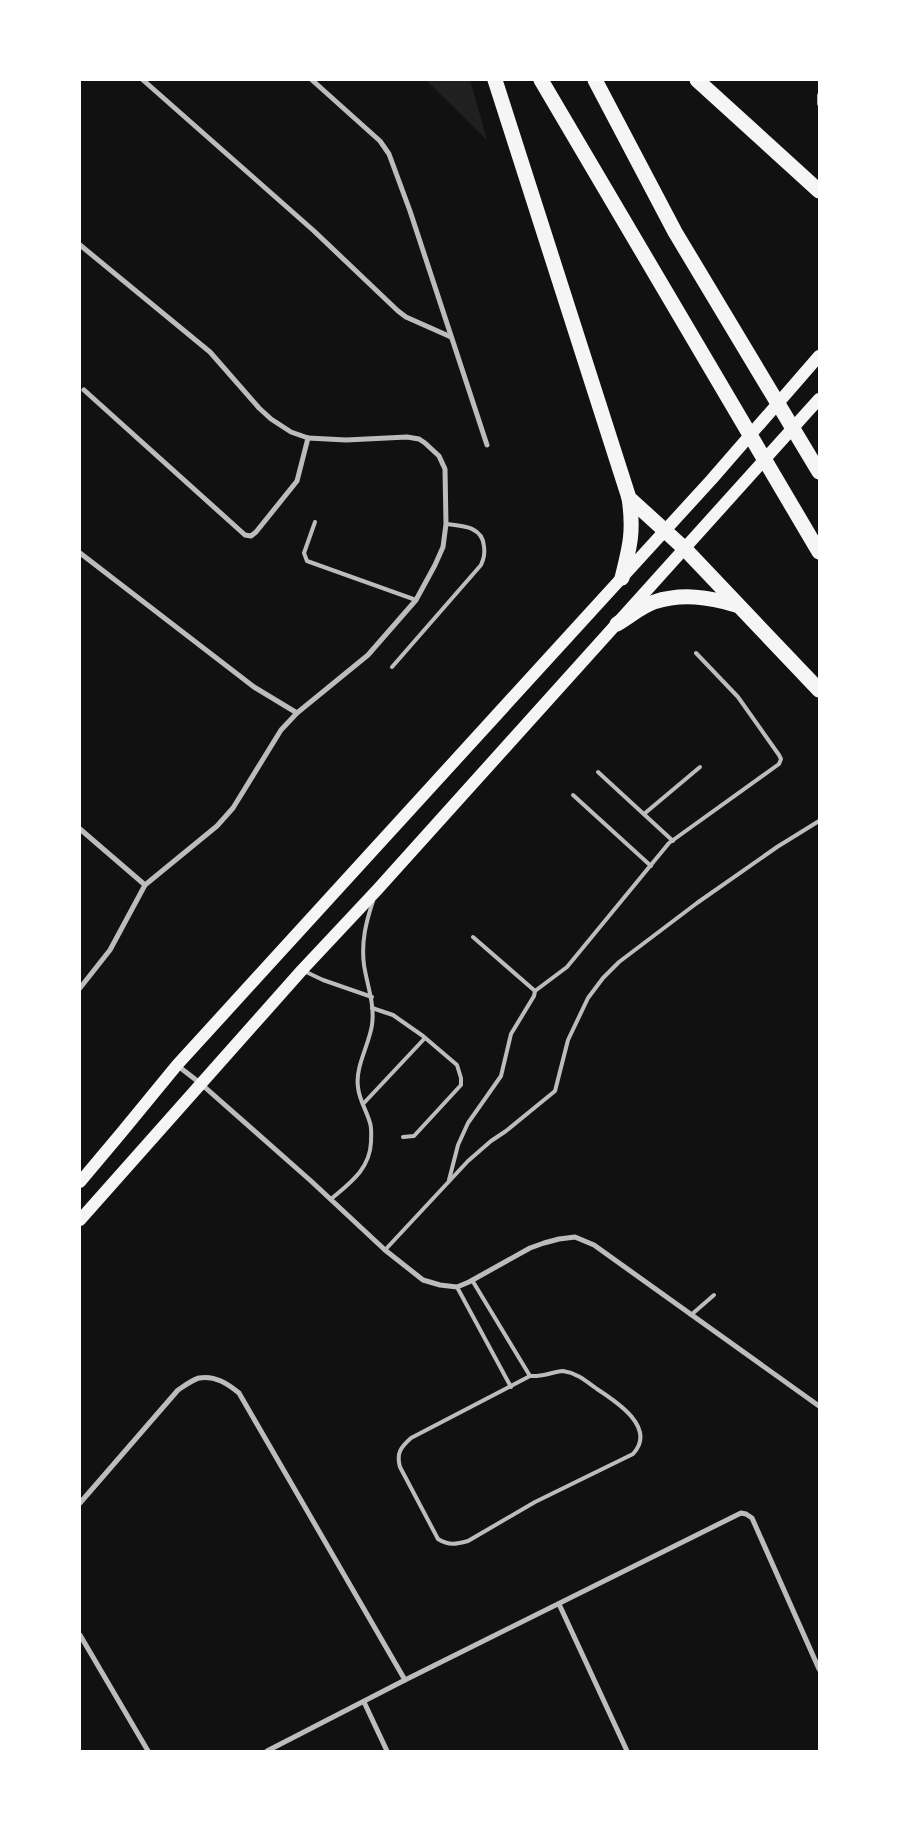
<svg xmlns="http://www.w3.org/2000/svg" width="899" height="1831" font-family="Manrope,sans-serif">
<rect width="100%" height="100%" fill="#111"/>
<path fill="#202020" d="M426,80h44l17,60z"/>
<g fill="none" stroke-linecap="round" stroke-linejoin="round">
<g stroke="#bcbcbc" stroke-width="4">
<path d="M819,95v9"/>
<path d="M315,522l-11,31 3,8 109,39"/>
<path d="M392,667l89,-102c3,-7 4,-11 3,-19 -2,-20 -22,-20 -38,-22"/>
<path d="M598,772l75,69"/>
<path d="M573,795l78,71"/>
<path d="M644,814l56,-47"/>
<path d="M304,971l19,9 49,17"/>
<path d="M535,991l32,-24 102,-124 110,-79 2,-5 -2,-4 -41,-58 -42,-44"/>
<path d="M372,1008l21,7 30,21 34,29 4,13v7l-47,51 -11,1"/>
<path d="M363,1104l62,-66"/>
<path d="M449,1180l9,-35 10,-22 33,-47 10,-42 23,-38 1,-5 -62,-54"/>
<path d="M331,1199c19,-16 39,-30 40,-57 0,-6 1,-13 -1,-19 -3,-12 -11,-23 -12,-36 -3,-20 11,-42 14,-62 3,-21 -5,-40 -8,-60 -3,-23 2,-43 9,-64"/>
<path d="M385,1250l83,-89 23,-20 15,-10 49,-40 13,-51 20,-42 15,-20 16,-16 78,-59 80,-56 42,-26"/>
<path d="M472,1280l58,96"/>
<path d="M457,1287l54,100"/>
<path d="M691,1315l23,-20"/>
<path d="M563,1371c14,2 23,10 34,18 20,13 60,39 36,65l-98,48 -67,39c-11,3 -19,5 -30,-2l-38,-72c-4,-14 1,-20 11,-29l119,-62c12,1 22,-4 33,-5z"/>
</g>
<g stroke="#bcbcbc" stroke-width="5">
<path d="M143,80l171,151 84,80 8,6 45,20"/>
<path d="M312,80l68,61 9,13 21,57 77,234"/>
<path d="M80,245l130,107 49,56 12,11 20,13 17,6 38,2 61,-3 12,2 6,4 14,13 6,13 1,55 -3,23 -8,18 -19,35 -48,55 -71,58 -16,17 -48,78 -16,18 -72,59 -35,65 -30,38"/>
<path d="M84,390l161,145 6,1 5,-4 41,-51 11,-43"/>
<path d="M80,553l174,134 43,26"/>
<path d="M80,829l65,56"/>
<path d="M178,1066l22,17 111,98 74,69 38,30 17,5 17,2 12,-5 61,-34 14,-5 15,-4 16,-2 19,8 225,161"/>
<path d="M80,1503l98,-113c6,-4 14,-10 21,-12 16,-3 29,6 40,15l166,287"/>
<path d="M559,1604l68,147"/>
<path d="M80,1635l68,116"/>
<path d="M364,1702l23,49"/>
<path d="M267,1751l138,-71 336,-167 5,1 6,4 67,151"/>
</g>
<g stroke="#f5f5f5" stroke-width="12">
<path d="M80,1182l42,-50 55,-67 535,-586 107,-123"/>
<path d="M80,1220l222,-250 75,-80 442,-491"/>
</g>
<g stroke="#f5f5f5" stroke-width="15">
<path d="M495,80l134,418 56,51 134,141"/>
<path d="M541,80l278,472"/>
<path d="M595,80l80,152 144,240"/>
<path d="M697,80l122,111"/>
<path d="M622,578c8,-32 12,-47 7,-80"/>
<path d="M617,624c12,-7 25,-18 37,-22 28,-9 55,-5 82,3"/>
</g>
</g>
<rect width="899" height="1831" fill="none" stroke="#ffffff" stroke-width="162"/>
</svg>
